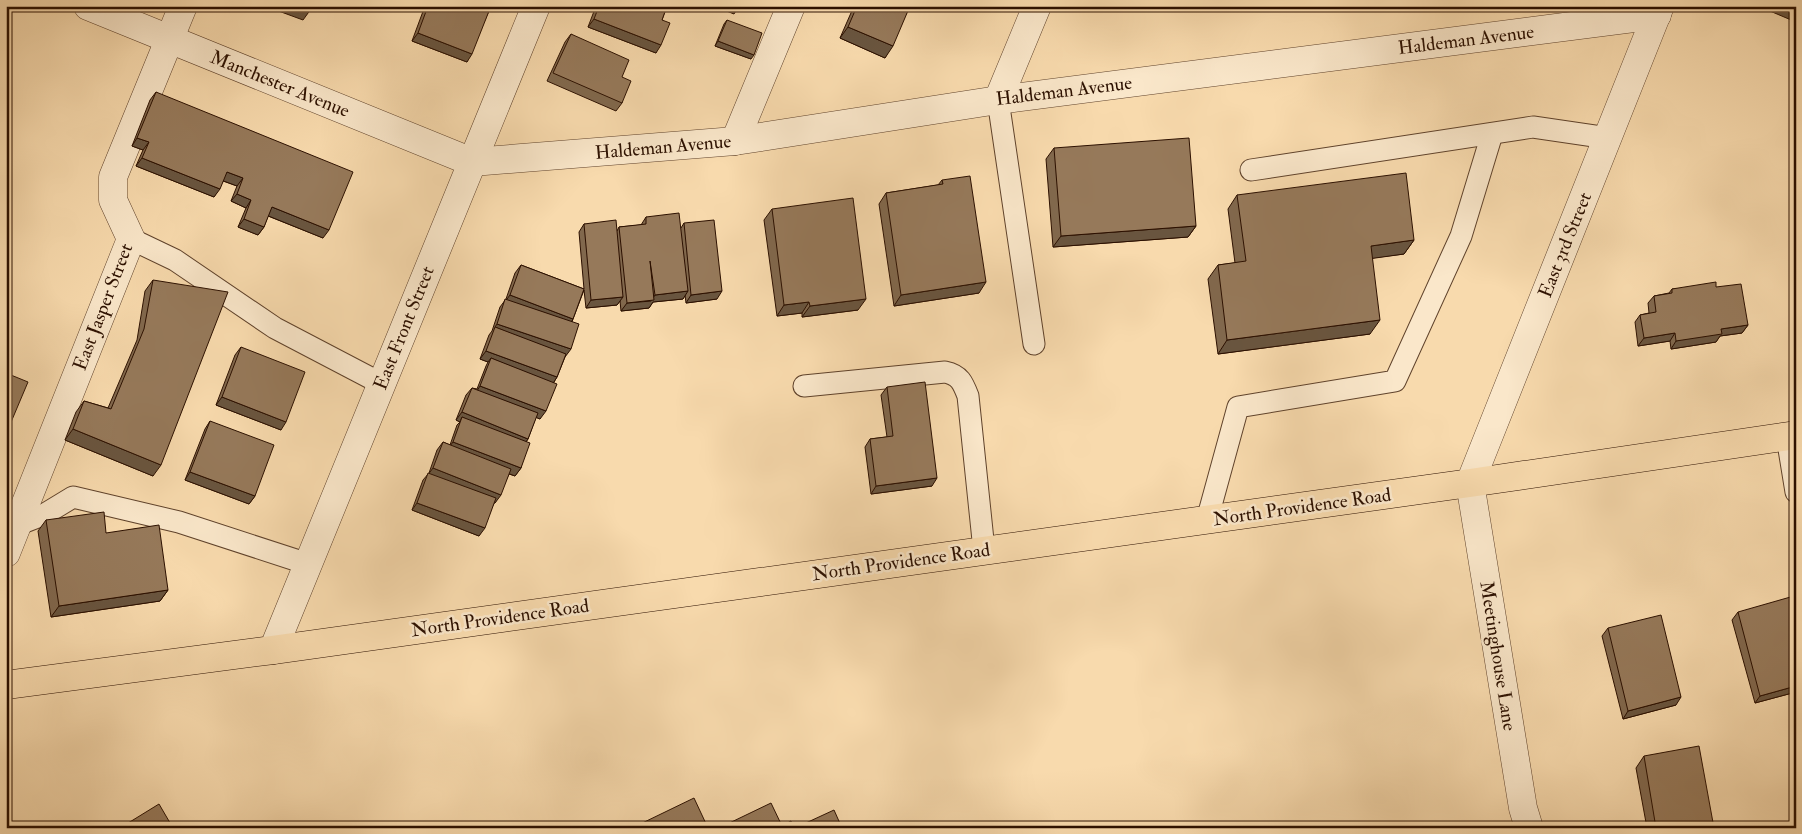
<svg xmlns="http://www.w3.org/2000/svg" width="1802" height="834" font-family="'IM FELL Double Pica',serif">
<rect width="100%" height="100%" fill="#f8daad"/>
<filter id="stains"><feTurbulence type="fractalNoise" baseFrequency=".004" numOctaves="4"/><feColorMatrix values="0 0 0 0 .2 0 0 0 0 .09 0 0 0 0 .02 0 0 0 .5 -.17"/></filter>
<radialGradient id="worn" r=".72"><stop offset=".6" stop-color="#630" stop-opacity="0"/><stop offset="1" stop-color="#630" stop-opacity=".3"/></radialGradient>
<g fill="none" stroke-linecap="round" stroke-linejoin="round">
<defs>
<g id="lane">
<path d="M998,100l36,244"/>
<path d="M1251,170l282,-43 75,11"/>
<path d="M131,239l44,21 100,68 107,56"/>
<path d="M804,386l141,-14c15,3 18,11 23,24l16,154"/>
<path d="M1787,437l9,55"/>
<path d="M1207,520l31,-113 157,-26 66,-145 31,-102"/>
<path d="M17,525l28,-11 28,-17 106,25 129,42"/>
</g>
<g id="street">
<path d="M88,6l384,156 263,-21 263,-41 659,-85"/>
<path d="M998,100l39,-94"/>
<path d="M735,141l56,-135"/>
<path d="M6,553l125,-314 -18,-39v-23l70,-171"/>
<path d="M273,650l263,-644"/>
<path d="M1529,828l-6,-20 -53,-325 190,-477"/>
</g>
<path id="primary" d="M6,685l267,-35 1197,-167 326,-48"/>
</defs>
<use href="#lane" stroke="#5f422b" stroke-width="23"/>
<use href="#street" stroke="#5f422b" stroke-width="29"/>
<use href="#primary" stroke="#2c1000" stroke-width="29"/>
<use href="#lane" stroke="#fae7ca" stroke-width="21"/>
<use href="#street" stroke="#fae7ca" stroke-width="28"/>
<use href="#primary" stroke="#f8daad" stroke-width="28"/>
</g>
<g fill="#81684d" stroke="#2c1000">
<path d="M425,6h66l-24,56 -55,-21z"/>
<path d="M596,6h71l-5,14 -6,33 -68,-26z"/>
<path d="M854,6h56l-25,52 -45,-20z"/>
<path d="M727,20l24,39 -36,-13 9,-22z"/>
<path d="M571,34l51,43v26l-6,8 -69,-30 18,-39z"/>
<path d="M156,92l167,146 -55,-22 -4,11 -6,8 -20,-8 8,-19 -15,-7 6,-15 -14,-5 -9,16 -78,-31 7,-16 -11,-4 18,-46z"/>
<path d="M1054,148l142,78 -8,11 -135,10 -7,-88z"/>
<path d="M942,180l37,113 -85,13 -15,-102 7,-11 52,-8z"/>
<path d="M1237,195l177,45 -10,14 -32,4 -2,76 -152,20 -10,-75 10,-14 17,-2 -7,-54z"/>
<path d="M772,209l86,101 -56,7v-4l-25,3 -13,-96z"/>
<path d="M646,217l35,11 3,-5 33,76 -31,4 -1,-8 -2,4 -30,3 -4,6 -28,3 -1,-10 -3,4 -31,3 -2,-18 -11,29 -1,3 -7,35 -8,20 -3,5 -14,37 -4,-2 -8,22 -2,3 -5,26 -6,8 -6,-2 -14,29h-1l-15,33 -67,-26 11,-30 6,-7 8,-23 6,-8 7,3 7,-20 3,-3 -4,-2 10,-25 6,-7 5,1 9,-23 2,-4 -8,-3 9,-24 3,-4 8,-24 6,-8 9,-26 6,-8 63,24 -5,-57 5,-8 33,7 2,-4 22,-2z"/>
<path d="M153,280v196l-88,-36 11,-28 8,-11 24,7 29,-68 8,-49z"/>
<path d="M1716,287l32,38 -6,8 -22,3 -4,6 -45,7 -1,-8 -32,5 -3,-24 5,-7 9,-2 -1,-10 6,-7 15,-3 3,-4z"/>
<path d="M241,347l40,83 -65,-25 19,-50z"/>
<path d="M887,387l45,99 -61,8 -6,-47 5,-8 17,-2 -6,-42z"/>
<path d="M210,421l45,75 -6,8 -64,-24 20,-51z"/>
<path d="M46,520l60,13 62,57 -8,11 -109,16 -13,-86z"/>
<path d="M1738,612l58,80 -41,11 -23,-83z"/>
<path d="M1608,628l68,77 -53,14 -21,-83z"/>
<path d="M1644,756l70,72h-67l-11,-60z"/>
</g>
<g fill="#69553f" stroke="#2c1000">
<path d="M265,6h38l8,3 -8,11z"/>
<path d="M714,6h25l-5,8z"/>
<path d="M1758,6h25l13,6v10z"/>
<path d="M594,19l67,26 -5,8 -68,-26z"/>
<path d="M848,27l45,19 -8,12 -45,-20z"/>
<path d="M418,33l54,21 -5,8 -55,-21z"/>
<path d="M718,41l36,14 -3,4 -36,-13z"/>
<path d="M137,138l12,4 -6,8 -11,-4z"/>
<path d="M142,158l78,31 -6,8 -78,-31z"/>
<path d="M227,172l16,6 -6,8 -16,-6z"/>
<path d="M237,194l14,6 -5,8 -15,-7z"/>
<path d="M272,207l57,23 -6,8 -57,-23z"/>
<path d="M244,219l20,8 -6,8 -20,-8z"/>
<path d="M1196,226l-8,11 -135,10 8,-11z"/>
<path d="M1414,240l-10,14 -43,6 10,-14z"/>
<path d="M986,282l-7,11 -85,13 7,-11z"/>
<path d="M688,291l-5,8 -30,3 -4,6 -28,3 6,-8 24,-2 4,-6z"/>
<path d="M722,291l-5,8 -31,4 5,-8z"/>
<path d="M510,295l63,24 -5,8 -64,-24z"/>
<path d="M623,297l-6,8 -31,3 5,-8z"/>
<path d="M866,299l-8,11 -56,7 8,-11z"/>
<path d="M809,302l-7,11 -25,3 7,-11z"/>
<path d="M1380,320l-10,14 -152,20 9,-14z"/>
<path d="M497,324l74,25 -6,8 -70,-30z"/>
<path d="M1748,325l-6,8 -22,3 -4,6 -45,7 5,-8 45,-12z"/>
<path d="M1675,333l-5,8 -32,5 6,-8z"/>
<path d="M486,351l71,26 -5,8 -61,-27 -3,4 -8,-3z"/>
<path d="M480,386l66,25 -6,8 -65,-25z"/>
<path d="M222,397l64,25 -5,8 -65,-25z"/>
<path d="M462,412l66,27 -6,8 -60,-30 -2,5 -4,-2z"/>
<path d="M73,429l88,36 -8,11 -88,-36z"/>
<path d="M453,442l68,26 -6,8 -68,-26z"/>
<path d="M433,468l68,27 -6,8 -68,-27z"/>
<path d="M190,472l65,24 -6,8 -64,-24z"/>
<path d="M937,478l-5,8 -61,8 5,-8z"/>
<path d="M417,503l68,25 -6,8 -67,-26z"/>
<path d="M168,590l-8,11 -109,16 8,-11z"/>
<path d="M1796,686v6l-41,11 5,-7z"/>
<path d="M1681,697l-5,8 -53,14 5,-8z"/>
</g>
<g fill="#96795a" stroke="#2c1000">
<path d="M303,6h9l-1,3z"/>
<path d="M428,6h63l-19,48 -54,-21z"/>
<path d="M599,6h68l-5,14 8,3 -9,22 -67,-26z"/>
<path d="M857,6h53l-17,40 -45,-19z"/>
<path d="M1783,6h13v6z"/>
<path d="M727,20l35,13 -8,22 -36,-14z"/>
<path d="M571,34l58,26 -7,17 9,4 -9,22 -69,-30z"/>
<path d="M156,92l197,80 -24,58 -57,-23 -8,20 -20,-8 7,-19 -14,-6 6,-16 -16,-6 -7,17 -78,-31 7,-16 -12,-4z"/>
<path d="M1189,138l7,88 -135,10 -7,-88z"/>
<path d="M1406,173l8,67 -43,6 9,74 -153,20 -9,-75 28,-4 -9,-66z"/>
<path d="M970,176l16,106 -85,13 -15,-102 57,-9 -1,-4z"/>
<path d="M853,198l13,101 -56,7 -1,-4 -25,3 -12,-96z"/>
<path d="M679,213l9,78 -33,4 -5,-34 4,39 -27,3 -8,-76 27,-3v-7z"/>
<path d="M616,220l7,77 -32,3 -7,-76z"/>
<path d="M714,220l8,71 -31,4 -7,-72z"/>
<path d="M521,265l63,24 -11,30 -63,-24z"/>
<path d="M153,280l75,12 -67,173 -88,-36 11,-28 27,8 33,-80z"/>
<path d="M1716,282v5l25,-3 7,41 -27,4 1,5 -46,7 -1,-8 -31,5 -4,-23 16,-3 -2,-16 18,-3v-4z"/>
<path d="M505,299l74,25 -8,25 -74,-25z"/>
<path d="M495,327l71,27 -9,23 -71,-26z"/>
<path d="M241,347l64,25 -19,50 -64,-25z"/>
<path d="M491,358l66,26 -11,27 -66,-25z"/>
<path d="M6,373l22,9 -22,52z"/>
<path d="M925,382l12,96 -61,8 -6,-47 23,-3 -6,-49z"/>
<path d="M472,388l66,25 -10,26 -66,-27z"/>
<path d="M462,417l68,26 -9,25 -68,-26z"/>
<path d="M210,421l64,24 -19,51 -65,-24z"/>
<path d="M443,442l68,27 -10,26 -68,-27z"/>
<path d="M428,473l68,25 -11,30 -68,-25z"/>
<path d="M104,512l2,21 53,-8 9,65 -109,16 -13,-86z"/>
<path d="M1794,596l2,5v85l-36,10 -22,-84z"/>
<path d="M1661,615l20,82 -53,14 -20,-83z"/>
<path d="M1699,746l15,82h-58l-12,-72z"/>
<path d="M694,798l14,30h-76z"/>
<path d="M771,803l11,23 9,-5 3,7h-75z"/>
<path d="M159,804l14,24h-53z"/>
<path d="M834,810l8,18h-47z"/>
</g>
<g text-anchor="middle" dominant-baseline="central" stroke-width="5" stroke-linejoin="round" paint-order="stroke">
<g font-size="19" fill="#2c1000" stroke="#fae7ca">
<text transform="translate(1466 40) rotate(-7)">Haldeman Avenue</text>
<text transform="translate(280 84) rotate(22)">Manchester Avenue</text>
<text transform="translate(1064 91) rotate(-7)">Haldeman Avenue</text>
<text transform="translate(663 147) rotate(-5)">Haldeman Avenue</text>
<text transform="translate(1565 245) rotate(-68)">East 3rd Street</text>
<text transform="translate(103 307) rotate(-69)">East Jasper Street</text>
<text transform="translate(404 328) rotate(-68)">East Front Street</text>
<text transform="translate(1302 507) rotate(-8)">North Providence Road</text>
<text transform="translate(901 562) rotate(-8)">North Providence Road</text>
<text transform="translate(500 618) rotate(-8)">North Providence Road</text>
<text transform="translate(1498 656) rotate(81)">Meetinghouse Lane</text>
</g>
</g>
<rect width="1802" height="834" fill="none" stroke="#f8daad" stroke-width="25"/>
<rect x="8" y="8" width="1787" height="819" fill="none" stroke="#2c1000" stroke-width="2.5"/>
<rect x="12" y="12" width="1777" height="809" fill="none" stroke="#2c1000"/>
<rect width="100%" height="100%" filter="url(#stains)"/>
<rect width="100%" height="100%" fill="url(#worn)"/>
</svg>
